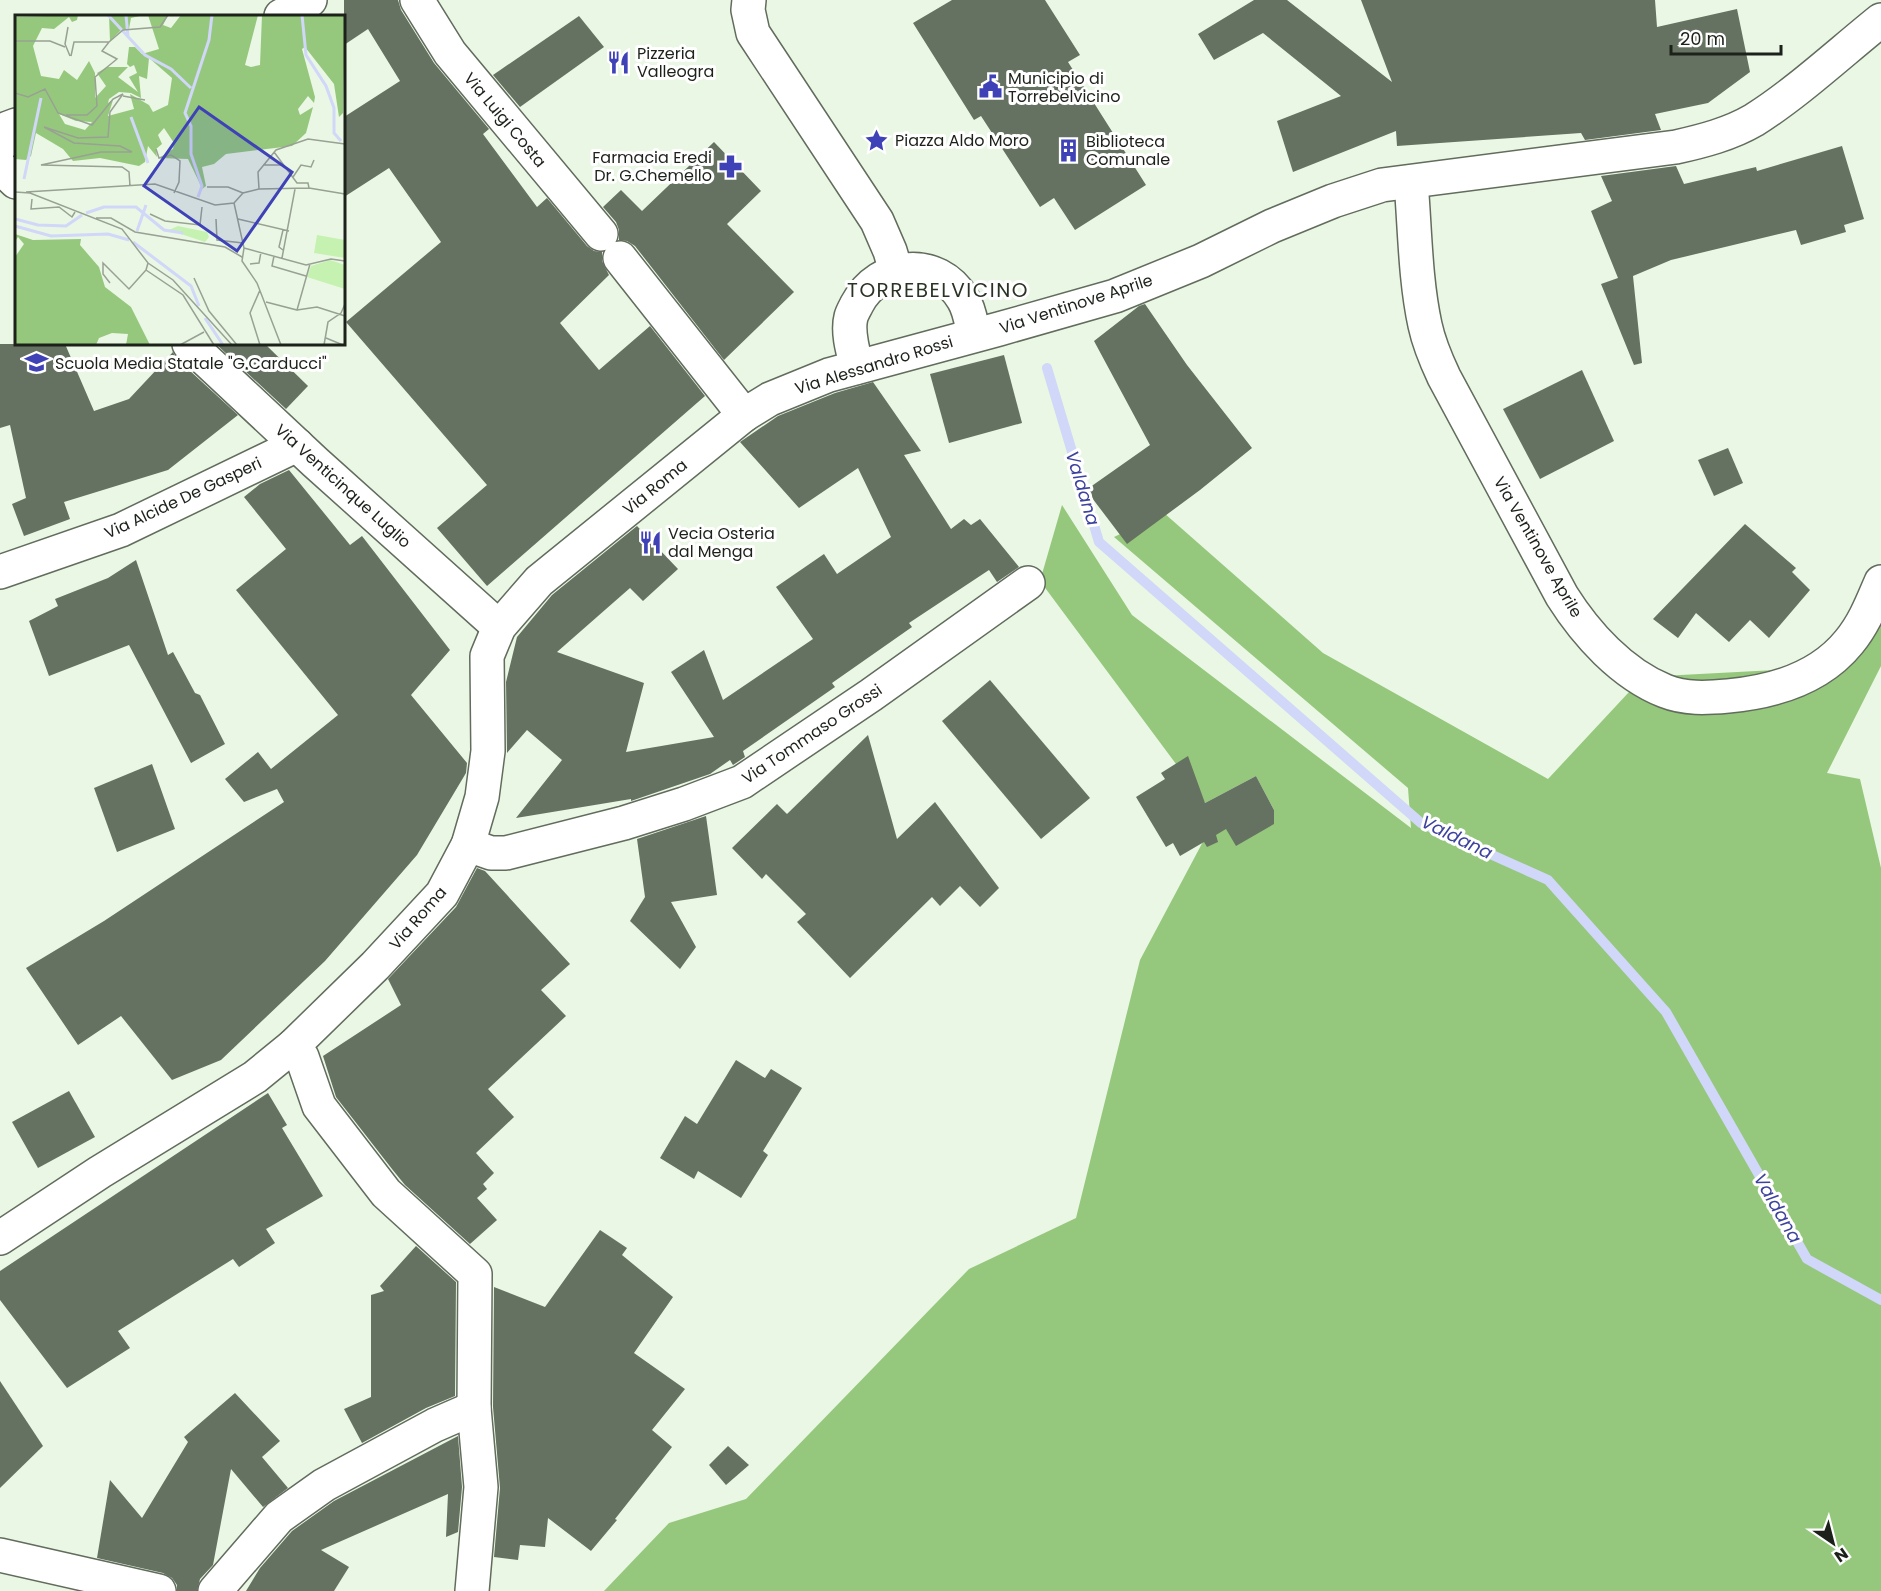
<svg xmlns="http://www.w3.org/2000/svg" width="1881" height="1591" font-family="Poppins,sans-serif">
<rect width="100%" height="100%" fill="#eaf7e4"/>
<path fill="#95c87d" d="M1062,505l70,110 279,213 -3,-40 -294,-251 50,-24 159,140 225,126 95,-102 170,-9 68,-71v69l-54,107 33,6 21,89v723h-1277l65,-68 77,-24 223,-230 107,-51 64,-258 66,-124 68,-26 -18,-34 -51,27 -165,-222z"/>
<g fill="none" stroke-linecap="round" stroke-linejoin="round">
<path stroke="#d0d7f8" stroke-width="10" d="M1047,368l52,174 322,281 127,57 118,132 141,247 74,41"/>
</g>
<g fill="#667261">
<path d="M344,0h54l3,10 33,53 55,66 -6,5 54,73 10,-9 40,48 7,5 8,1v9l7,14 -49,48 39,47 51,-44 55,70 -218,190 -50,-58 50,-43 -141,-163 95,-80 -52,-74 -45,29v-80l56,-36 -32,-52 -24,16z"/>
<path d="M952,0h93l35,55 -12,7 78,123 -71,45 -21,-32 -14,9 -59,-91 -7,4 -61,-97z"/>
<path d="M1254,0h33l105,82 -31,-82h294l2,27 80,-18 13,63 -42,31 -53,11 6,16 -76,10 -4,-7 -184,13 -1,-15 -103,41 -16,-51 64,-25 -78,-63 -49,27 -16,-26z"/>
<path d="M579,16l25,31 -84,60 -27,-32z"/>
<path d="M714,142l47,49 -34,33 67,68 -70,68 -89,-114 -8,-5 -8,-1v-10l-3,-8 -13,-15 18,-17 21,21z"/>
<path d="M1842,146l22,73 -20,6 2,7 -45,13 -5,-15 -125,30 -38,16 9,87 -8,2 -33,-81 17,-6 -27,-67 21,-10 -11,-25 75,-10 8,18 72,-17 1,4z"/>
<path d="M1145,304l42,61 65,83 -52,42 -73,54 -41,-54 64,-45 -56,-104 45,-35z"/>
<path d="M0,344h65l29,67 35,-12 44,-47 3,6 62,57 -70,55 -104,32 6,17 -46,17 -12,-32 14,-6 -16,-73 -10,3z"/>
<path d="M216,344h49l43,42 -22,23z"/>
<path d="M1004,355l18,68 -73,20 -19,-69z"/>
<path d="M1582,370l32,71 -74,38 -37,-70z"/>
<path d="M873,382l48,69 -17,4 47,74 13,-10 7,6 9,-6 39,48 -22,15 -8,-12 -80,53 3,4 -80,56 3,4 -92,64 2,6 -12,8 -3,-5 -20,14 -79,27v-2l-115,19 46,-58 -35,-30 -20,23 -1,-71 11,-45 35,-42 85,-69 41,43 -35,32 -13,-13 -73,64 87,31 -18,69 88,-15 -43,-65 33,-22 19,50 90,-61 -37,-52 48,-33 13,20 54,-37 -33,-69 -59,40 -59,-66 38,-26 57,-23z"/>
<path d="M1728,448l15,35 -29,13 -16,-36z"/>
<path d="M289,470l61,75 12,-9 88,114 -39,45 56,68 -1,10 -49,82 -92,106 -104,99 -49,20 -51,-64 -43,29 -52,-77 78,-47 180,-119 -7,-13 -33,13 -19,-23 33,-27 13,17 67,-54 -102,-125 50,-41 -42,-52 16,-13z"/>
<path d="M1745,524l51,44 -4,4 18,18 -41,48 -19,-18 -21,22 -33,-29 -18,25 -25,-19z"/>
<path d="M136,560l32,95 5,-3 22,41 5,2 25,49 -34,19 -62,-118 -80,31 -20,-55 29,-15 -3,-7 53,-21z"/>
<path d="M990,680l100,118 -49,41 -99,-118z"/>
<path d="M868,735l29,104 38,-37 64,86 -19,19 -20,-21 -20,20 -8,-9 -82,81 -53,-56 9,-8 -40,-40 -4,5 -30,-31 45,-44 10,10z"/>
<path d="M1188,756l17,47 51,-27 18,34v14l-38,22 -10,-17 -10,6 2,7 -11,5 -3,-5 -24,14 -7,-13 -7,4 -30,-50 29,-18 -4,-6z"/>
<path d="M152,764l23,65 -58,23 -23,-64z"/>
<path d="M706,816l11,79 -46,7 25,45 -16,22 -50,-48 15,-24 -8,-58z"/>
<path d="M477,868l8,3 85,93 -29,26 25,26 -78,73 26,28 -38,36 18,20 -11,11 4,5 -10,9 20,22 -27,24 -65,-59 -13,-16 -56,-72 -13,-41 78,-51 -13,-26 68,-72z"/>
<path d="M736,1060l29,18 6,-9 31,19 -39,63 5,4 -27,43 -43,-27 -4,8 -34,-21 25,-42 12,8z"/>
<path d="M69,1091l26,46 -57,31 -26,-46z"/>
<path d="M268,1093l19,32 -5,3 41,68 -57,33 9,14 -36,24 -6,-8 -115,72 12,17 -63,40 -67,-88v-29z"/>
<path d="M600,1230l27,18 -5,7 51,42 -39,56 51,36 -33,41 20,17 -57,72 2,1 -26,31 -43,-33 -3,29 -25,-2 -2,15 -24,-3 6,-69 -7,-81 1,-120 51,20z"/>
<path d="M416,1246l40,36 -1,114 -29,12 -64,35 -18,-34 27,-12v-102l13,-4 -4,-5z"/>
<path d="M0,1381l43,65 -43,42z"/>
<path d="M235,1393l45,48 -18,16 26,31 -25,19 -32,-38 -18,96 -13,14 -3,12h-20v-6l-5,-7 -9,-5 -66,-15 13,-78 32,38 46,-76 -4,-5z"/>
<path d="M458,1436l4,51 -4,45 -12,5 2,-43 -127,56 28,17 -15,24h-88l14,-23 32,-37 42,-30z"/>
<path d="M728,1446l21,19 -23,20 -17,-20z"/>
</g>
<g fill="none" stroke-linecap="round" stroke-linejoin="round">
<defs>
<g id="minor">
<path d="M417,0l33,53 151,181"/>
<path d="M749,0l-1,10 5,23 124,188 13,30 6,20"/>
<path d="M281,16l29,-16"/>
<path d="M0,146l8,-18 8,-3"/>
<path d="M0,167l16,15"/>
<path d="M1411,182c4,47 4,97 14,143 4,19 11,35 19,52l118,219c24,38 60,78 103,95 20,8 41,7 63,5 45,-4 91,-17 121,-54 15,-18 23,-39 32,-60"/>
<path d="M620,258l124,157"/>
<path d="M189,344l126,118 184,165"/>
<path d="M857,367c-4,-15 -10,-35 -6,-50 1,-4 4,-9 6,-13 22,-42 81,-48 106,-5 7,11 8,24 11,36"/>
<path d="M0,572l121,-42 176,-85"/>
<path d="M468,845l23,8h15l118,-30 60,-19 58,-22 129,-87 157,-112"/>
<path d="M293,1046l9,11 17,49 67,87 89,81 -1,134 7,79 -9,104"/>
<path d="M0,1555l159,36"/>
<path d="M215,1591l64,-74 45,-32 111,-60 39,-17"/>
</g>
<path id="major" d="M0,1238l100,-66 155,-95 38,-31 82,-80 67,-72 26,-49 14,-48 6,-46 -1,-95 12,-29 40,-46 205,-166 26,-16 59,-24 170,-46 116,-33 86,-35 71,-35 61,-25 49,-16 294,-38c27,-6 54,-13 78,-27 43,-27 87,-68 127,-100"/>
</defs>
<use href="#minor" stroke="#616c5c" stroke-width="36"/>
<use href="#major" stroke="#616c5c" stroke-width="36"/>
<use href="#minor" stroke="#fff" stroke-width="33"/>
<use href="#major" stroke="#fff" stroke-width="33"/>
</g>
<defs>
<symbol id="restaurant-bare" viewBox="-9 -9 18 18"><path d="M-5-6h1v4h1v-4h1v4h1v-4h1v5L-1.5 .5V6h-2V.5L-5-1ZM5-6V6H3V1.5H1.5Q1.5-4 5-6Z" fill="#3f42b6" stroke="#fff" stroke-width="2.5" paint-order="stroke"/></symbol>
<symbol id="civic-bare" viewBox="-9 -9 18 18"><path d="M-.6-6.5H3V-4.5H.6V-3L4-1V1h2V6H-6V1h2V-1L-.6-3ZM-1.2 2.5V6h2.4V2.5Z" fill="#3f42b6" stroke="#fff" stroke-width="2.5" paint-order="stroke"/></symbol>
<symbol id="sight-bare" viewBox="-9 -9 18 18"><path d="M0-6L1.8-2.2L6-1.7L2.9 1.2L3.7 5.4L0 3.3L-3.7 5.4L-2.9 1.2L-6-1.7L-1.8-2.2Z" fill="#3f42b6" stroke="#fff" stroke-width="2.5" paint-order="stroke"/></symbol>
<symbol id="building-bare" viewBox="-9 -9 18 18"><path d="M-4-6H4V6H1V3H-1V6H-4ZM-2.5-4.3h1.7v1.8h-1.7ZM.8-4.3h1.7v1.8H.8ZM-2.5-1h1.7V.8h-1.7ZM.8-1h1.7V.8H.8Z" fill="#3f42b6" stroke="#fff" stroke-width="2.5" paint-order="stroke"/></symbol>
<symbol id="pharmacy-bare" viewBox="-9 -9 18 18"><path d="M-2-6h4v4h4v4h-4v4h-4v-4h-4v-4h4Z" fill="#3f42b6" stroke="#fff" stroke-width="2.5" paint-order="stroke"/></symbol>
<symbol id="school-bare" viewBox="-9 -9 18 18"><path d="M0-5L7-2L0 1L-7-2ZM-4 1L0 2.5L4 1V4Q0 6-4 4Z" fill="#3f42b6" stroke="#fff" stroke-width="2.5" paint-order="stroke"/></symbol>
</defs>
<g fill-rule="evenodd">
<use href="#restaurant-bare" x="602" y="46" width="33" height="33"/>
<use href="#civic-bare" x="974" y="70" width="33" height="33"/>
<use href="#sight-bare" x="860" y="124" width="33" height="33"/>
<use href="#building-bare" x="1052" y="134" width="33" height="33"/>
<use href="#pharmacy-bare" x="714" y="150" width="33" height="33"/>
<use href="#school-bare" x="20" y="346" width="33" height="33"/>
<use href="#restaurant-bare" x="634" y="526" width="33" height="33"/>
</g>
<g text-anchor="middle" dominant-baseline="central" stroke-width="6" stroke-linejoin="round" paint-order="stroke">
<g font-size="16" fill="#1c211a" stroke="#fff" text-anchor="start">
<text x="637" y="53">Pizzeria<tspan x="637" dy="18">Valleogra</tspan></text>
<text x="1008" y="78">Municipio di<tspan x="1008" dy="18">Torrebelvicino</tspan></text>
<text x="895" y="140">Piazza Aldo Moro</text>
<text x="1086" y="141">Biblioteca<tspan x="1086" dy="18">Comunale</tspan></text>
<text x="712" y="157" text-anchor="end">Farmacia Eredi<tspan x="712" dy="18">Dr. G.Chemello</tspan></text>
<text x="55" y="363">Scuola Media Statale "G.Carducci"</text>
<text x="668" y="533">Vecia Osteria<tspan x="668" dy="18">dal Menga</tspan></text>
</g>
<g font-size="16" fill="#1c211a" stroke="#fff">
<text transform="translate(505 120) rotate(50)">Via Luigi Costa</text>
<text transform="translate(1076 304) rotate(-18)">Via Ventinove Aprile</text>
<text transform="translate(874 365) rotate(-17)">Via Alessandro Rossi</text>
<text transform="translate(343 486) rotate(42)">Via Venticinque Luglio</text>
<text transform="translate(655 487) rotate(-39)">Via Roma</text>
<text transform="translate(183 498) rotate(-25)">Via Alcide De Gasperi</text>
<text transform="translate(1538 547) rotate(60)">Via Ventinove Aprile</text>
<text transform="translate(812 734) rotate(-34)">Via Tommaso Grossi</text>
<text transform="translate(418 918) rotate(-49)">Via Roma</text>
</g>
<g font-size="18" font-style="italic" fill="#3d429d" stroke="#fff">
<text transform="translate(1083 488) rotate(73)">Valdana</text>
<text transform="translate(1457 837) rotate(26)">Valdana</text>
<text transform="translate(1778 1208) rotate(60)">Valdana</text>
</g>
<g font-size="20" letter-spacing="1.5" fill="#2a3425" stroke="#fff">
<text x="938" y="290">TORREBELVICINO</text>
</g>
</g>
<g transform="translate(15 15)">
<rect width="330" height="330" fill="#eaf7e4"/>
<path d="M163,211l29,6 2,5 -4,5 -36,-12zM302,220l28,5v18l-31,-5zM315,245l15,5v24l-38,-12 4,-11z" fill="#c5f2b0"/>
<path d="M63,0l-1,5 -5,2 -3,-5 -15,12 -12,-1 -9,18 8,30 18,3 5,-9 13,10 12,-19 6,12v25l11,-12 -9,-13 10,-6h21l-10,10 20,15 -9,-15 8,-4 -3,-8 -4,2 -3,-3 2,-17h6l7,7 17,-5 -11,-34h20l-5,10 8,3 10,-13h77l-13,50 6,2 9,-2 2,-50h83l-2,98 -4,4 -5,-33 -29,-37 -3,2 13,48 -1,6 -6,-7 -10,13 2,6 13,-8 -7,26 -14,13 -66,8 -12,10 -12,3 4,19 -4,3 -6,-27 5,24 -13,-27 -29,-1 14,-9 1,-6 -10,-15 -6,7 4,9 -6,5 1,8 -9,-11 -3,16 -6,4 -39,-8 -27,3 -10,-12 -27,-16 -5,23 -5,4 -11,-1v-142zM134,43l23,20 -4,27 -15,7 -4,-7 -19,-11 4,15 -26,7 5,-16 8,-6 -13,9 1,-4 10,-7 12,1 10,5 -2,-22 8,3zM44,99l17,7 16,1 -7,8 -20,-6zM94,0h35l-13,3 -2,11 -9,2 -10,10zM0,219l18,6 48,-1 -1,6 19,22 6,20 26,20 19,38h-24l2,-11 -16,-1 -13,5 -3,7h-81v-88l9,-13 -6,-7 -3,4z" fill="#95c87d" fill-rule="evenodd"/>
<path fill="none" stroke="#d0d7f8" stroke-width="3" d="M93,0l37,40 26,14 20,19M111,0l2,22M287,0l4,40 20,31 8,22v25l7,8M116,102l17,46M9,164l17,-81M183,182l4,-11 -11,-32v-28l-6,-13 24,-73 3,-25M71,198l18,-6h32l28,23 19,3M0,204l23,6 28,1 16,-11M0,211l36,10 57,-2 21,6M122,216l9,-26M118,227l58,44 8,20M190,303l18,27"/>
<path fill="none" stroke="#98a193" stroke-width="1.5" d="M53,12l-3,17 5,12M0,26h35l15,6M56,41l3,-14h35M0,78l13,4 17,-8 13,24 34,12 21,-26 10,-5 -13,18 -2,25 -30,1 -34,-11 30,16 46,3 12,6h-31l-60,13 81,2 7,5 1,14M108,81l22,4M51,100h21l10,-9 -2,-29 22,-18 -15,-8 7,-9 14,-12 37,-3 8,-12M141,134l3,9 12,-3 9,6 -1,21 -5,11M259,137l23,31h11l1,5M248,150h19M278,162l8,-12 10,2 3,-7M192,172h21l15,6M244,174l-1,-17 18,-22 32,-11 37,5M0,177l15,1 92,36 26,34 25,17 59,65M11,177l129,-8 60,21 19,-2 9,-10 16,-4 50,-1 36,6M17,184l-1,10 28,-2 13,10 3,-5M219,188l10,45 -2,13 15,22 24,62M135,199l15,7 35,4 2,-18M81,203h15l24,14 90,15 17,10M201,204l1,21 26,3M223,204l51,12M229,233l62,17 25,-6 14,2M268,235l-4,-3 4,-17M259,241l-2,10 34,10M267,243l13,-69M133,248l-2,7 37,25 31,50M235,249l9,-1 2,-11M179,263l15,33 28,34M95,268l-7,-9v-11l26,26 17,-19M245,275l-10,23 10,32M251,287l31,8 13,-46M282,295l20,-3 28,9M311,323l17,7M165,330l24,-13M309,330l4,-23 13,-9 4,-9"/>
<path fill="#3f42b6" fill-opacity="0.15" stroke="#3f42b6" stroke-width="3" d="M184,92l93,65 -55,79 -93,-65z"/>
<rect width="330" height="330" fill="none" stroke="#1c211a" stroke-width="3"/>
</g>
<g transform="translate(1833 1543) rotate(145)" stroke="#ffffff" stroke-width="4.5" paint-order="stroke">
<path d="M0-4.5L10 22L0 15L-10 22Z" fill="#1c211a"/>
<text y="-9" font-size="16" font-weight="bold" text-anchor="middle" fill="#1c211a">N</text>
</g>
<path d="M1671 45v9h110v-9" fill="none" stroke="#1c211a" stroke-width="3"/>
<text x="1680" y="45" font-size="18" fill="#1c211a" stroke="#ffffff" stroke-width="4.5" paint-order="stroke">20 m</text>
</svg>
